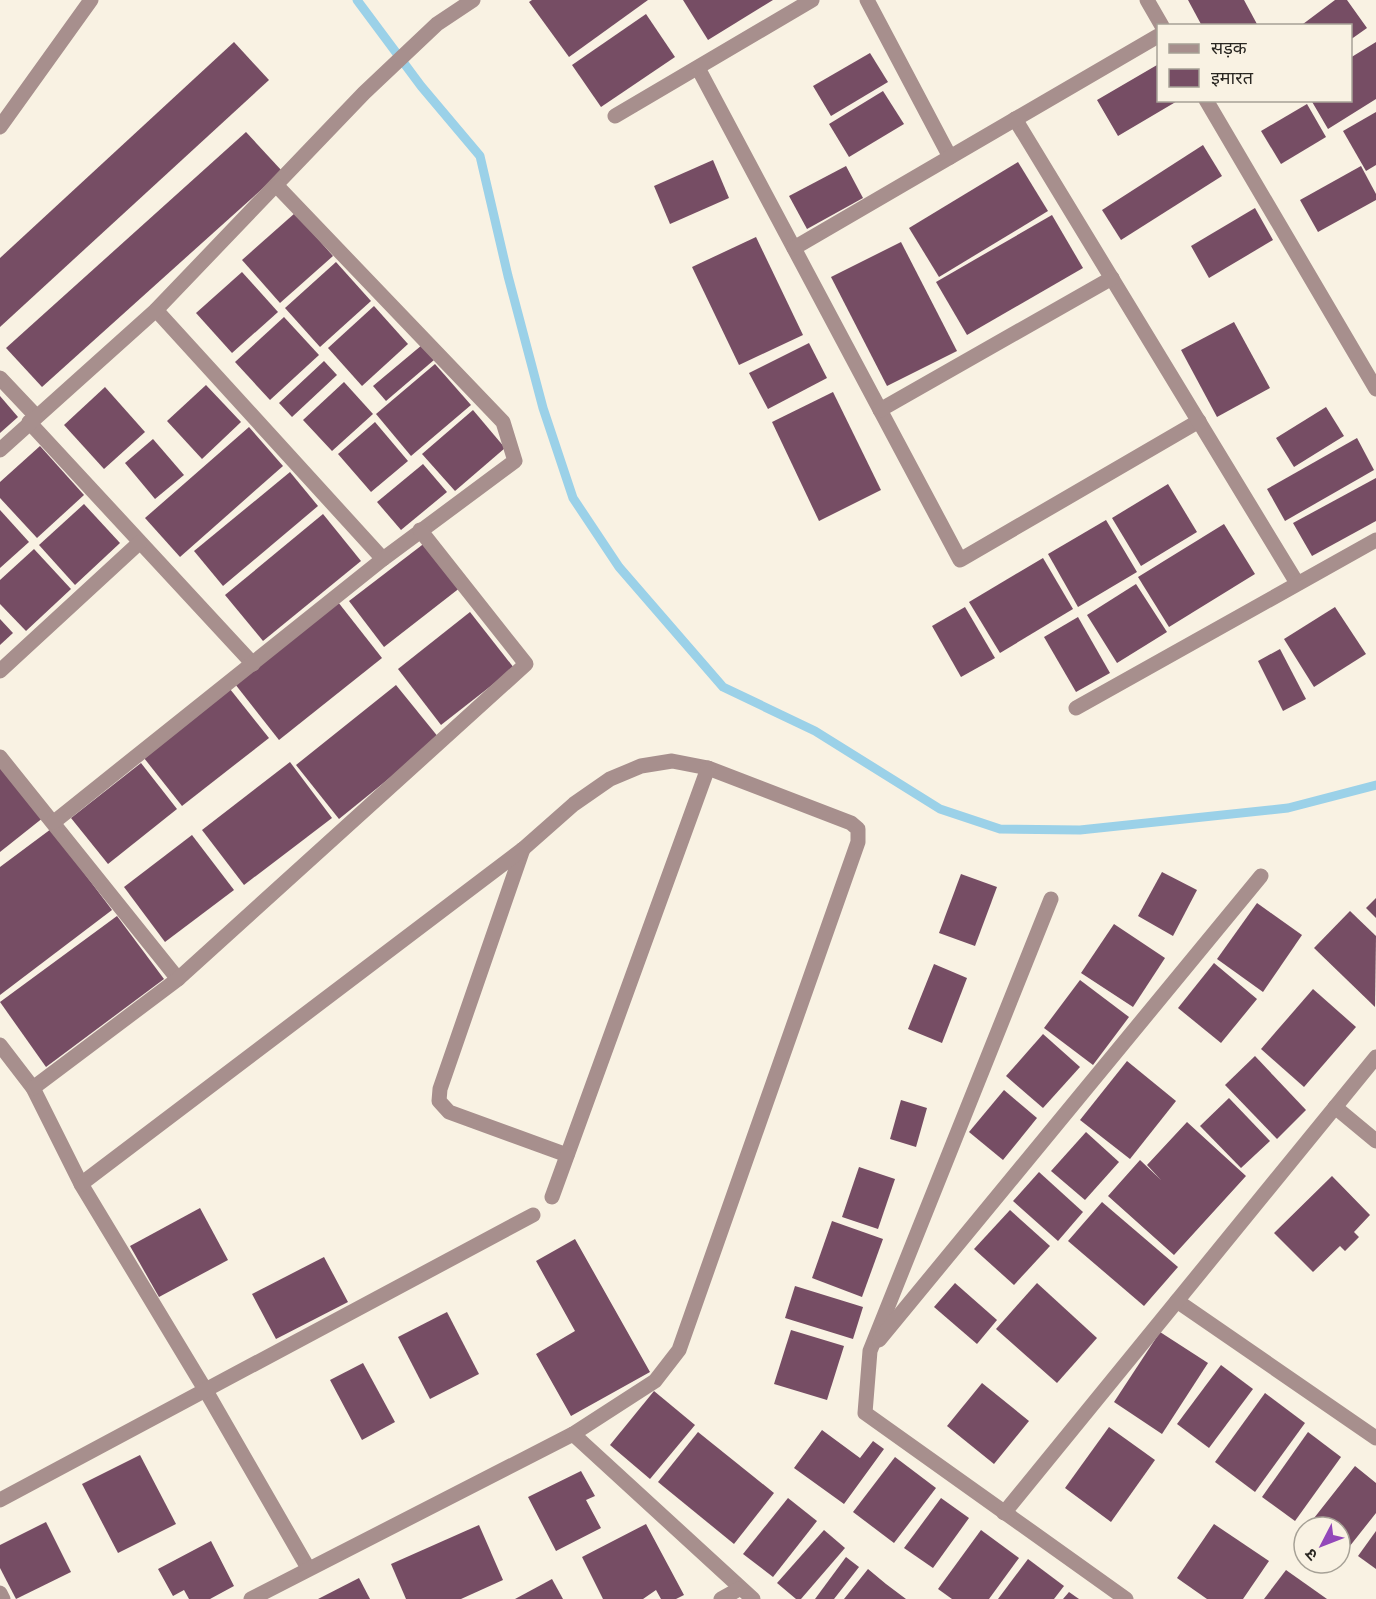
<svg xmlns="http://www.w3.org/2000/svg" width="1376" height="1599" font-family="Quicksand,'Noto Sans Devanagari',sans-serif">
<rect width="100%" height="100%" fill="#f9f2e3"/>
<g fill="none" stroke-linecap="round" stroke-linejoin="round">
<path stroke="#9bd1e8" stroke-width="9" d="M357,0l64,86 59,70 28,120 35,132 30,90 46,69 104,120 92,44 125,78 60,20 80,1 208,-22 88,-23"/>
</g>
<g fill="#764d64">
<path d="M532,0h116l-79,57 -40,-55z"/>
<path d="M683,0h90l-65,40z"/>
<path d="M1188,0h56l14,26h-56z"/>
<path d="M1335,0h12l20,28 -17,12v-14l-47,-2z"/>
<path d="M646,14l29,43 -74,50 -29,-42z"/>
<path d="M234,42l35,38 -269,247v-69z"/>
<path d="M1376,42v57l-48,30 -17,-29h39v-42z"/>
<path d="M870,53l18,29 -57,34 -18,-30z"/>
<path d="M1157,65l1,35h21l-61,36 -21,-36z"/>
<path d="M883,91l21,33 -55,33 -20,-33z"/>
<path d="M1307,104l19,33 -45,27 -20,-33z"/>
<path d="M1376,112v53l-10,6 -23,-40z"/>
<path d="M246,132l36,39 -240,216 -36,-39z"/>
<path d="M1203,145l19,31 -101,64 -19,-30z"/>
<path d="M713,160l16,38 -59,26 -16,-38z"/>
<path d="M1018,162l30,49 -109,66 -30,-49z"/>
<path d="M846,166l17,32 -56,31 -18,-33z"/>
<path d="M1361,166l15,28v6l-58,32 -18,-32z"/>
<path d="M1255,208l18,32 -64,38 -18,-32z"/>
<path d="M295,213l38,43 -53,47 -38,-43z"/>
<path d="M1052,215l31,53 -116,67 -31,-53z"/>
<path d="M756,237l47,98 -64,30 -47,-98z"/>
<path d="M901,242l56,109 -70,35 -56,-109z"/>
<path d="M336,262l35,39 -51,46 -35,-39z"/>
<path d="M242,272l36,40 -46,41 -36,-40z"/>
<path d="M374,306l34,38 -46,42 -34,-38z"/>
<path d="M284,317l35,38 -49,45 -35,-38z"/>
<path d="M1234,322l36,66 -53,29 -36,-67z"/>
<path d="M809,343l18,35 -59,31 -19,-36z"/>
<path d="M422,345l12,15 -48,41 -13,-15z"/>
<path d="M324,361l13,14 -45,42 -13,-14z"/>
<path d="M435,364l36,41 -60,51 -35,-42z"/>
<path d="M344,382l29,32 -41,37 -29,-31z"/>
<path d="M206,385l35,37 -39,37 -35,-38z"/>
<path d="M105,387l40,45 -41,37 -40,-44z"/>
<path d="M833,392l48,98 -62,31 -47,-99z"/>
<path d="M0,396l18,21 -18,16z"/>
<path d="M1326,407l18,29 -50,31 -18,-29z"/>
<path d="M473,410l32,38 -50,43 -33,-37z"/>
<path d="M375,422l33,39 -37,31 -33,-38z"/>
<path d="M249,427l34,39 -103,91 -35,-39z"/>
<path d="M1357,438l17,32 -89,51 -18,-32z"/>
<path d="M153,439l31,36 -29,24 -30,-36z"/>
<path d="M40,446l44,49 -47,43 -37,-40v-16z"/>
<path d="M423,464l24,28 -46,38 -24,-28z"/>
<path d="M290,472l28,34 -95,80 -29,-35z"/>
<path d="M1376,478v43l-64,35 -19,-33z"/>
<path d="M1168,484l29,48 -56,34 -29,-48z"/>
<path d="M84,504l36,39 -45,42 -36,-40z"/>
<path d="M0,510l29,32 -29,26z"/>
<path d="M323,514l38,47 -98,80 -38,-46z"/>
<path d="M1106,520l31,52 -59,35 -30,-53z"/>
<path d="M1224,524l31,50 -86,53 -31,-50z"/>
<path d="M426,542l35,45 -77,60 -35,-46z"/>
<path d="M34,549l37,40 -45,42 -26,-27v-24z"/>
<path d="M1043,558l30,51 -73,44 -31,-51z"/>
<path d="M1136,584l31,48 -50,31 -30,-48z"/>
<path d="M338,602l44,56 -103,82 -44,-56z"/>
<path d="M965,607l30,51 -34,19 -29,-51z"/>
<path d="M1335,607l31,47 -52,33 -30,-48z"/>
<path d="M470,612l44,56 -73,57 -43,-56z"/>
<path d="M1078,617l32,56 -34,19 -32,-55z"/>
<path d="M0,619l13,14 -13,12z"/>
<path d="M1280,649l26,50 -23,12 -25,-50z"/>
<path d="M396,685l43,53 -100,81 -43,-54z"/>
<path d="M230,689l39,49 -87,68 -38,-48z"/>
<path d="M0,762l44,55 -44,35z"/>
<path d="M290,762l42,56 -88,67 -42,-55z"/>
<path d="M141,763l36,46 -69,55 -37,-46z"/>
<path d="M51,829l61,81 -112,85v-128z"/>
<path d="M192,835l42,55 -69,52 -41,-55z"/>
<path d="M1162,872l35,18 -24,46 -35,-20z"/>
<path d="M961,874l36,13 -22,59 -36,-13z"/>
<path d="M1376,898v20l-10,-10z"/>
<path d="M1257,903l45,32 -39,57 -46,-33z"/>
<path d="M1350,911l26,25 -1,71 -61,-59z"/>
<path d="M117,916l47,63 -118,88 -46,-65z"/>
<path d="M1114,924l51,34 -32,49 -52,-34z"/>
<path d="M1214,963l43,36 -36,44 -43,-35z"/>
<path d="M934,964l33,14 -25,65 -34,-14z"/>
<path d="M1080,980l49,37 -36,48 -49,-37z"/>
<path d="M1313,989l43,38 -52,60 -43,-38z"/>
<path d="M1043,1034l37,33 -37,41 -37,-32z"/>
<path d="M1255,1056l51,54 -29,29 -52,-54z"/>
<path d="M1127,1061l49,40 -46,58 -50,-39z"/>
<path d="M1004,1090l33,28 -34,42 -34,-28z"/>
<path d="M1229,1098l41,43 -29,27 -41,-42z"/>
<path d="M901,1100l26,8 -11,39 -26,-8z"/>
<path d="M1187,1122l59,54 -72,79 -66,-59 32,-36 21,20 -14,-15z"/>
<path d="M1086,1132l33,30 -34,38 -34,-29z"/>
<path d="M859,1167l36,12 -17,50 -36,-12z"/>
<path d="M1039,1172l44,40 -25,29 -45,-40z"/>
<path d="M1332,1176l38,39 -16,17 5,5 -14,14 -5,-5 -27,26 -39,-39z"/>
<path d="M1102,1202l76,65 -34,39 -76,-65z"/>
<path d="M200,1208l28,52 -69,37 -29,-51z"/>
<path d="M1010,1210l40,36 -36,39 -40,-36z"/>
<path d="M832,1221l51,18 -21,58 -50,-19z"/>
<path d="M575,1239l75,133 -79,44 -35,-62 39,-23 -39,-70z"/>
<path d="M324,1257l24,45 -72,37 -24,-45z"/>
<path d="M955,1283l42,37 -20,24 -43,-37z"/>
<path d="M1037,1283l60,55 -40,45 -61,-54z"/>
<path d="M795,1286l68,21 -10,32 -68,-21z"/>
<path d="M447,1312l32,62 -49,25 -32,-62z"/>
<path d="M791,1330l53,16 -17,54 -53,-16z"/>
<path d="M1160,1332l48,31 -46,71 -48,-32z"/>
<path d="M363,1363l32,59 -33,18 -32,-60z"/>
<path d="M1221,1365l32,24 -44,59 -32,-24z"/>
<path d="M982,1383l47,38 -35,43 -47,-38z"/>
<path d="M654,1391l41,34 -45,54 -40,-34z"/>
<path d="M1265,1393l40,30 -50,69 -40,-30z"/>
<path d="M1109,1427l46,33 -44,62 -46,-34z"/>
<path d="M822,1430l38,28 13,-17 11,8 -40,55 -50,-36z"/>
<path d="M698,1432l76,61 -40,51 -76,-62z"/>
<path d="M1308,1432l33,25 -46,64 -33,-24z"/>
<path d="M140,1455l36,69 -58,29 -36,-69z"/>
<path d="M895,1457l41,31 -42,55 -41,-31z"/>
<path d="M1355,1466l21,17v30l-34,43 -2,-2v-27h-33z"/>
<path d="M581,1471l14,25 -9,4 15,28 -45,23 -28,-54z"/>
<path d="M788,1498l29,23 -44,56 -30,-23z"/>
<path d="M941,1498l28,20 -36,50 -29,-20z"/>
<path d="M46,1522l25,50 -55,27 -16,-31v-23z"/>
<path d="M646,1524l38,71 -8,4h-15l-5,-9 -13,9h-40l-21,-42z"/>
<path d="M1214,1524l55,37 -26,38h-36l-30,-21z"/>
<path d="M479,1525l24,55 -42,19h-55l-15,-35z"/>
<path d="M824,1530l21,18 -44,51h-5l-19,-16z"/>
<path d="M981,1530l38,28 -30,41h-37l-14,-10z"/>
<path d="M1376,1531v38l-18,-13z"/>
<path d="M211,1541l23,45 -24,13h-21l-5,-9 -11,6 -15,-27z"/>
<path d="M846,1557l13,10 -25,32h-19z"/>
<path d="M1028,1559l36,27 -10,13h-56z"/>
<path d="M868,1569l18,15 20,15h-62z"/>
<path d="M1286,1570l41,29h-63z"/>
<path d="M359,1578l11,21h-52z"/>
<path d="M552,1579l11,20h-48z"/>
<path d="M1069,1592l10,7h-16z"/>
</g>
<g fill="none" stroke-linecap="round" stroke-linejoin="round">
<g stroke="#a78f8d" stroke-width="15">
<path d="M867,0l83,157"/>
<path d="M1147,0l15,26"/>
<path d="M698,68l262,492 239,-139"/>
<path d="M1206,100l170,289"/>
<path d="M615,116l197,-116"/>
<path d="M1015,119l282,464"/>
<path d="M0,127l91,-127"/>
<path d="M794,248l364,-212"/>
<path d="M156,310l227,249"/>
<path d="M0,378l35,37"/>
<path d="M880,410l232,-132"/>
<path d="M29,422l224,242"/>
<path d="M0,450l156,-140 208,-217 73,-69 36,-24"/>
<path d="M0,671l139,-128"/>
<path d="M1076,708l300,-168"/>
<path d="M0,757l178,222"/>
<path d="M54,822l329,-263 132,-98 -12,-39 -226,-236"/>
<path d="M523,849l-83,240 -1,12 10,11 118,43"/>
<path d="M1051,899l-181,452 -5,62 261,186"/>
<path d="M0,1045l33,43 48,96 125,207 102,177"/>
<path d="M33,1088l145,-109 348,-315 -106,-134"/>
<path d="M1335,1107l41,34"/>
<path d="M81,1184l442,-335 51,-45 36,-25 31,-13 31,-5 36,7 143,55 7,6v13l-179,508 -24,31 -82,53 -322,165"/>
<path d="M552,1197l156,-429"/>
<path d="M1177,1301l199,137"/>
<path d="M879,1340l382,-464"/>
<path d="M573,1434l180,165"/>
<path d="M0,1500l533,-285"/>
<path d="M1004,1513l372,-456"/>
<path d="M0,1593l3,6"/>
<path d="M721,1599l18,-10"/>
</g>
</g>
<rect x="1157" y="24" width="195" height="78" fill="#f9f2e3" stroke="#a6a196" stroke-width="1.5"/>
<rect x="1169" y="44" width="30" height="9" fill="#a78f8d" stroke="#a6a196" stroke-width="1.5"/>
<text x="1211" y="54" font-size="18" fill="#2a2722">सड़क</text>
<rect x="1169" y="69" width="30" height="18" fill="#764d64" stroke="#a6a196" stroke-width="1.5"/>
<text x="1211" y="84" font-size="18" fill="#2a2722">इमारत</text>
<g transform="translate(1322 1545) rotate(228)"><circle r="28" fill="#f9f2e3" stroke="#a6a196" stroke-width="1.5"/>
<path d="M0-4.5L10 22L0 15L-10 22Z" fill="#9348b9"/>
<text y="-9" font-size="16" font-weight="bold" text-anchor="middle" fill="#2a2722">उ</text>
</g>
</svg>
